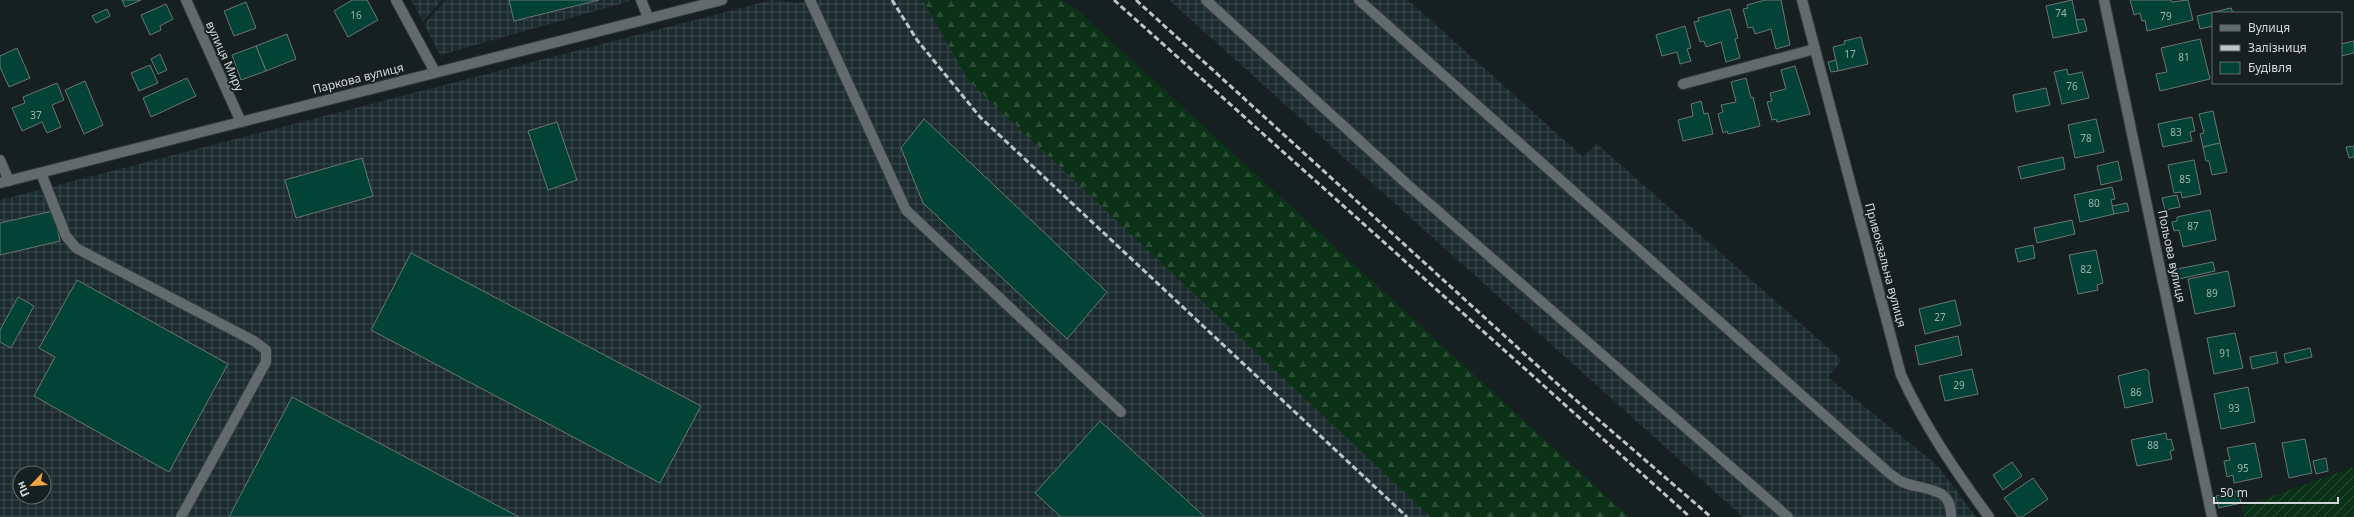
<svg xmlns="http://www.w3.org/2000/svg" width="2354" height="517" font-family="'Noto Sans',sans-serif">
<defs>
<pattern id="industrial-grid" width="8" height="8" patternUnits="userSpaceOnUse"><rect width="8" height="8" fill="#1c2c2e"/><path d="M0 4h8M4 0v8" fill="none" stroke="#3c4a4c"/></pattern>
<pattern id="forest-firs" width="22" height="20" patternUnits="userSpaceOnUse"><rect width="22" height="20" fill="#0b3216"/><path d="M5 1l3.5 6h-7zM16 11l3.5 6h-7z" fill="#2e4f37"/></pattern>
<pattern id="garden-furrows" width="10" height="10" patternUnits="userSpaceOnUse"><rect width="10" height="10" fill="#0b3216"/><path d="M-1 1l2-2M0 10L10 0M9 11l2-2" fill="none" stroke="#2e4f37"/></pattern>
</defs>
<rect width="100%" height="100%" fill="#172021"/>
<g fill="url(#industrial-grid)" fill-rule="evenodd">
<path d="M411,0h31l-19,21z"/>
<path d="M446,0h183l1,1 -190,54 -16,-31z"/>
<path d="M772,0l26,3 12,-3h113l46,81 462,436h-1431v-317zM20,473h24v24h-24z"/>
<path d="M1169,0h239l175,157 14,-13 245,216 -14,17 110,89 38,51h-233z"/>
</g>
<path fill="url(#forest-firs)" d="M923,0h137l14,7 555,510h-198l-462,-436z"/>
<path fill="url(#garden-furrows)" d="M2354,467v50h-110l-2,-10z"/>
<g fill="#034337" stroke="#6b7572">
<path d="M122,0h19l-16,7z"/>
<path d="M352,0h15l11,20 -30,17 -14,-26z"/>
<path d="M509,0h90l-85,21z"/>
<path d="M1765,0h16l9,45 -14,4 -5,-20 -16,5 -2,-7 -5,1 -5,-19 5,-1 -1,-3z"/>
<path d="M2072,0l7,33 -26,5 -7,-32z"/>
<path d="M2130,0h41l1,2 16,-2 5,20 -46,11 -2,-11 -3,1 -2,-8 -6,2z"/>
<path d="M246,2l10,26 -22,8 -10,-25z"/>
<path d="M166,4l7,15 -13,7 1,4 -11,5 -9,-20z"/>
<path d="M2231,8l2,5h-20v13l-13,3 -3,-13z"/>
<path d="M107,9l3,7 -14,7 -4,-7z"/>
<path d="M1730,9l8,29 -3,1 5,19 -14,4 -5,-20 -15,5 -2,-6 -4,1 -6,-20 5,-1 -1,-3z"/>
<path d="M2084,19l3,12 -8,2 -3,-13z"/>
<path d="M1685,26l6,22 -4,1 4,12 -11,3 -3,-12 -15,4 -6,-21z"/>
<path d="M287,34l9,25 -30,12 -10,-25z"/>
<path d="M1861,37l7,27 -30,7 -5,-24 12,-3 -1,-3z"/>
<path d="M2200,39l10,40 -50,12 -4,-17 11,-2 -6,-24z"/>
<path d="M2354,41v12l-13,3v-12z"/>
<path d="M256,46l10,25 -25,9 -9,-25z"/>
<path d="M17,48l13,30 -21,9 -9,-20v-11z"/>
<path d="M160,54l7,16 -9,4 -7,-15z"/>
<path d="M1836,60l2,11 -7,1 -3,-10z"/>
<path d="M150,65l8,18 -19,8 -8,-18z"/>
<path d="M1795,66l15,48 -33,8 -1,-3 -4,1 -5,-18 5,-1 -2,-8 16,-4 -5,-19z"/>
<path d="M2067,69l1,6 14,-3 7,26 -27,6 -8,-32z"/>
<path d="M187,78l9,18 -45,21 -8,-19z"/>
<path d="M1746,78l5,20 2,-1 7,29 -32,8 -1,-3 -4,2 -5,-19 5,-2 -2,-7 15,-3 -5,-20z"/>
<path d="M85,81l18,44 -19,9 -19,-44z"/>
<path d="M57,83l7,17 -12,5 9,22 -14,6 -5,-11 -20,9 -10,-23 13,-5 -2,-6z"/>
<path d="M2046,88l4,17 -34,7 -3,-17z"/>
<path d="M1701,101l3,13 4,-1 5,21 -30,7 -5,-21 15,-4 -2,-12z"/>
<path d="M2213,111l7,32 -17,4 -3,-13 4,-1 -5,-19z"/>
<path d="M2192,117l3,14 -5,1 2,9 -29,6 -5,-23z"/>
<path d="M924,119l183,173 -40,47 -144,-136 -22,-55z"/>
<path d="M2096,119l8,33 -29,6 -7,-33z"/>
<path d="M557,122l20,58 -29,10 -20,-59z"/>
<path d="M2220,143l7,29 -15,3 -3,-14h-3l-3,-14z"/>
<path d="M2354,146v11l-5,1 -3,-11z"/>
<path d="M2063,157l2,12 -44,10 -3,-12z"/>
<path d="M362,158l11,38 -77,22 -11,-38z"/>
<path d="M2194,160l7,34 -19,4 -1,-6 -7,1 -6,-28z"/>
<path d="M2118,161l4,19 -21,5 -4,-19z"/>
<path d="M2112,187l3,12 -4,1 3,14 -34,8 -6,-27z"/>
<path d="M2177,195l3,12 -15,3 -3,-12z"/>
<path d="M2127,203l2,8 -15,3 -2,-8z"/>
<path d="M2210,210l6,30 -33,7 -4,-17 -5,1 -2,-9 5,-1v-4z"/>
<path d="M53,211l7,30 -60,14v-32z"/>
<path d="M2072,220l3,14 -38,9 -3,-15z"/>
<path d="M2033,245l2,13 -17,4 -3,-13z"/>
<path d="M2096,250l7,33 -6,2 1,5 -20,4 -9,-39z"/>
<path d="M411,253l290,153 -41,77 -289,-153z"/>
<path d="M2213,262l2,9 -36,8 -2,-10z"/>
<path d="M2228,271l7,35 -40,8 -7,-35z"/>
<path d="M77,280l151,84 -59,108 -135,-76 21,-39 -16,-9z"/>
<path d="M18,297l16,9 -23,42 -11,-6v-12z"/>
<path d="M1955,300l6,25 -36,9 -6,-25z"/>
<path d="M2235,333l8,35 -29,6 -7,-36z"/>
<path d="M1958,336l4,19 -43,10 -4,-19z"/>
<path d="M2310,348l2,9 -26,6 -2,-9z"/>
<path d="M2276,352l2,11 -26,6 -2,-12z"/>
<path d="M1972,369l6,25 -33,7 -6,-25z"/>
<path d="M2146,369l3,3v9l4,21 -28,6 -7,-32z"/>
<path d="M2248,387l7,35 -34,7 -7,-35z"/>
<path d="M292,397l227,120h-290z"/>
<path d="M1100,421l105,96h-144l-26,-24z"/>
<path d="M2166,433l1,7 4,-1 3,11 -4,1 2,8 -35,7 -6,-26z"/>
<path d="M2305,439l7,34 -23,5 -7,-35z"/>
<path d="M2255,443l7,34 -28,6 -1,-8 -6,2 -3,-16 6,-1 -3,-12z"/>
<path d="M2326,458l2,13 -12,3 -3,-13z"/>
<path d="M2012,462l10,14 -19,14 -10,-15z"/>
<path d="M2033,478l15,21 -26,18h-4l-14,-19z"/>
<path d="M2238,491l3,12 -22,5 -3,-12z"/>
</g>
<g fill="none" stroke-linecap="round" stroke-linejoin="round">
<defs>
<g id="minor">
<path d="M186,0l55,122"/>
<path d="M396,0l39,72"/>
<path d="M641,0l7,17"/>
<path d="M810,0l96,210 215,202"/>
<path d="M1206,0l202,185 380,332"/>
<path d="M1359,0l530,473c4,3 9,7 13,9 22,9 50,3 49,35"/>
<path d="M1802,0l99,375c24,52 55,97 88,142"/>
<path d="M2104,0l108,517"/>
<path d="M1683,84l132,-35"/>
<path d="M0,160l9,21"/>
<path d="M41,173l25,63 10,12 178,93 12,9v12l-85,155"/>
<path d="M0,183l722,-183"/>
</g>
</defs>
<use href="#minor" stroke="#353b3b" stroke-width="12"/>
<use href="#minor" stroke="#616b6c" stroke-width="10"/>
<g stroke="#bfc5c5" stroke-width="3" stroke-dasharray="6 3" stroke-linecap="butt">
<path d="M892,0l25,40 63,77 427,400"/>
<path d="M1114,0l576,517"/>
<path d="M1136,0l427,389 148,128"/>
</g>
</g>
<g text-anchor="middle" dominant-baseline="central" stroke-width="3.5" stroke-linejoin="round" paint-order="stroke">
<g font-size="10" fill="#9eb3b0">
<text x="2061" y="13">74</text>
<text x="356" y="15">16</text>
<text x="2166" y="16">79</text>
<text x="1850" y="54">17</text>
<text x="2184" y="57">81</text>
<text x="2072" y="86">76</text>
<text x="36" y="115">37</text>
<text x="2176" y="132">83</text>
<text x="2086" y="138">78</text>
<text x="2185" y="179">85</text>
<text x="2094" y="203">80</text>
<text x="2193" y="226">87</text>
<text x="2086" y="269">82</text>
<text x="2212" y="293">89</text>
<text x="1940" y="317">27</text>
<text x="2225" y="353">91</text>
<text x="1959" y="385">29</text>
<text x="2136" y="392">86</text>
<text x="2234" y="408">93</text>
<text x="2153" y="445">88</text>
<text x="2243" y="468">95</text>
</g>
<g font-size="12" fill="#d2d8d8" stroke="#172021">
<text transform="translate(225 56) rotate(66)">вулиця Миру</text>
<text transform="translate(358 78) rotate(-14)">Паркова вулиця</text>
<text transform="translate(2172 256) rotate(78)">Польова вулиця</text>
<text transform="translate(1886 265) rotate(75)">Привокзальна вулиця</text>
</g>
</g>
<rect x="2212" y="12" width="130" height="72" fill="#172021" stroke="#626a6a"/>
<rect x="2220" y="25" width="20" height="6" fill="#616b6c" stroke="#626a6a"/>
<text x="2248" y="32" font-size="12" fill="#d2d8d8">Вулиця</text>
<rect x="2220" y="45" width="20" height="6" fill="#bfc5c5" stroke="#626a6a"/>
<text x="2248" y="52" font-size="12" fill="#d2d8d8">Залізниця</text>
<rect x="2220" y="62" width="20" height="12" fill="#034337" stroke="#626a6a"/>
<text x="2248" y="72" font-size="12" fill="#d2d8d8">Будівля</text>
<g transform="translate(32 485) rotate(245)"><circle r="19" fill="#172021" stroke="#626a6a"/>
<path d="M0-3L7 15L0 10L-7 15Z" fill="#f2a541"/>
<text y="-6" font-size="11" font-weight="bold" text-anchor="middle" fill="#d2d8d8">Пн</text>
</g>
<path d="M2214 497v6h124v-6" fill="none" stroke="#d2d8d8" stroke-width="2"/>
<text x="2220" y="497" font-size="12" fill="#d2d8d8" stroke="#172021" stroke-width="3" paint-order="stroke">50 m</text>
</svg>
